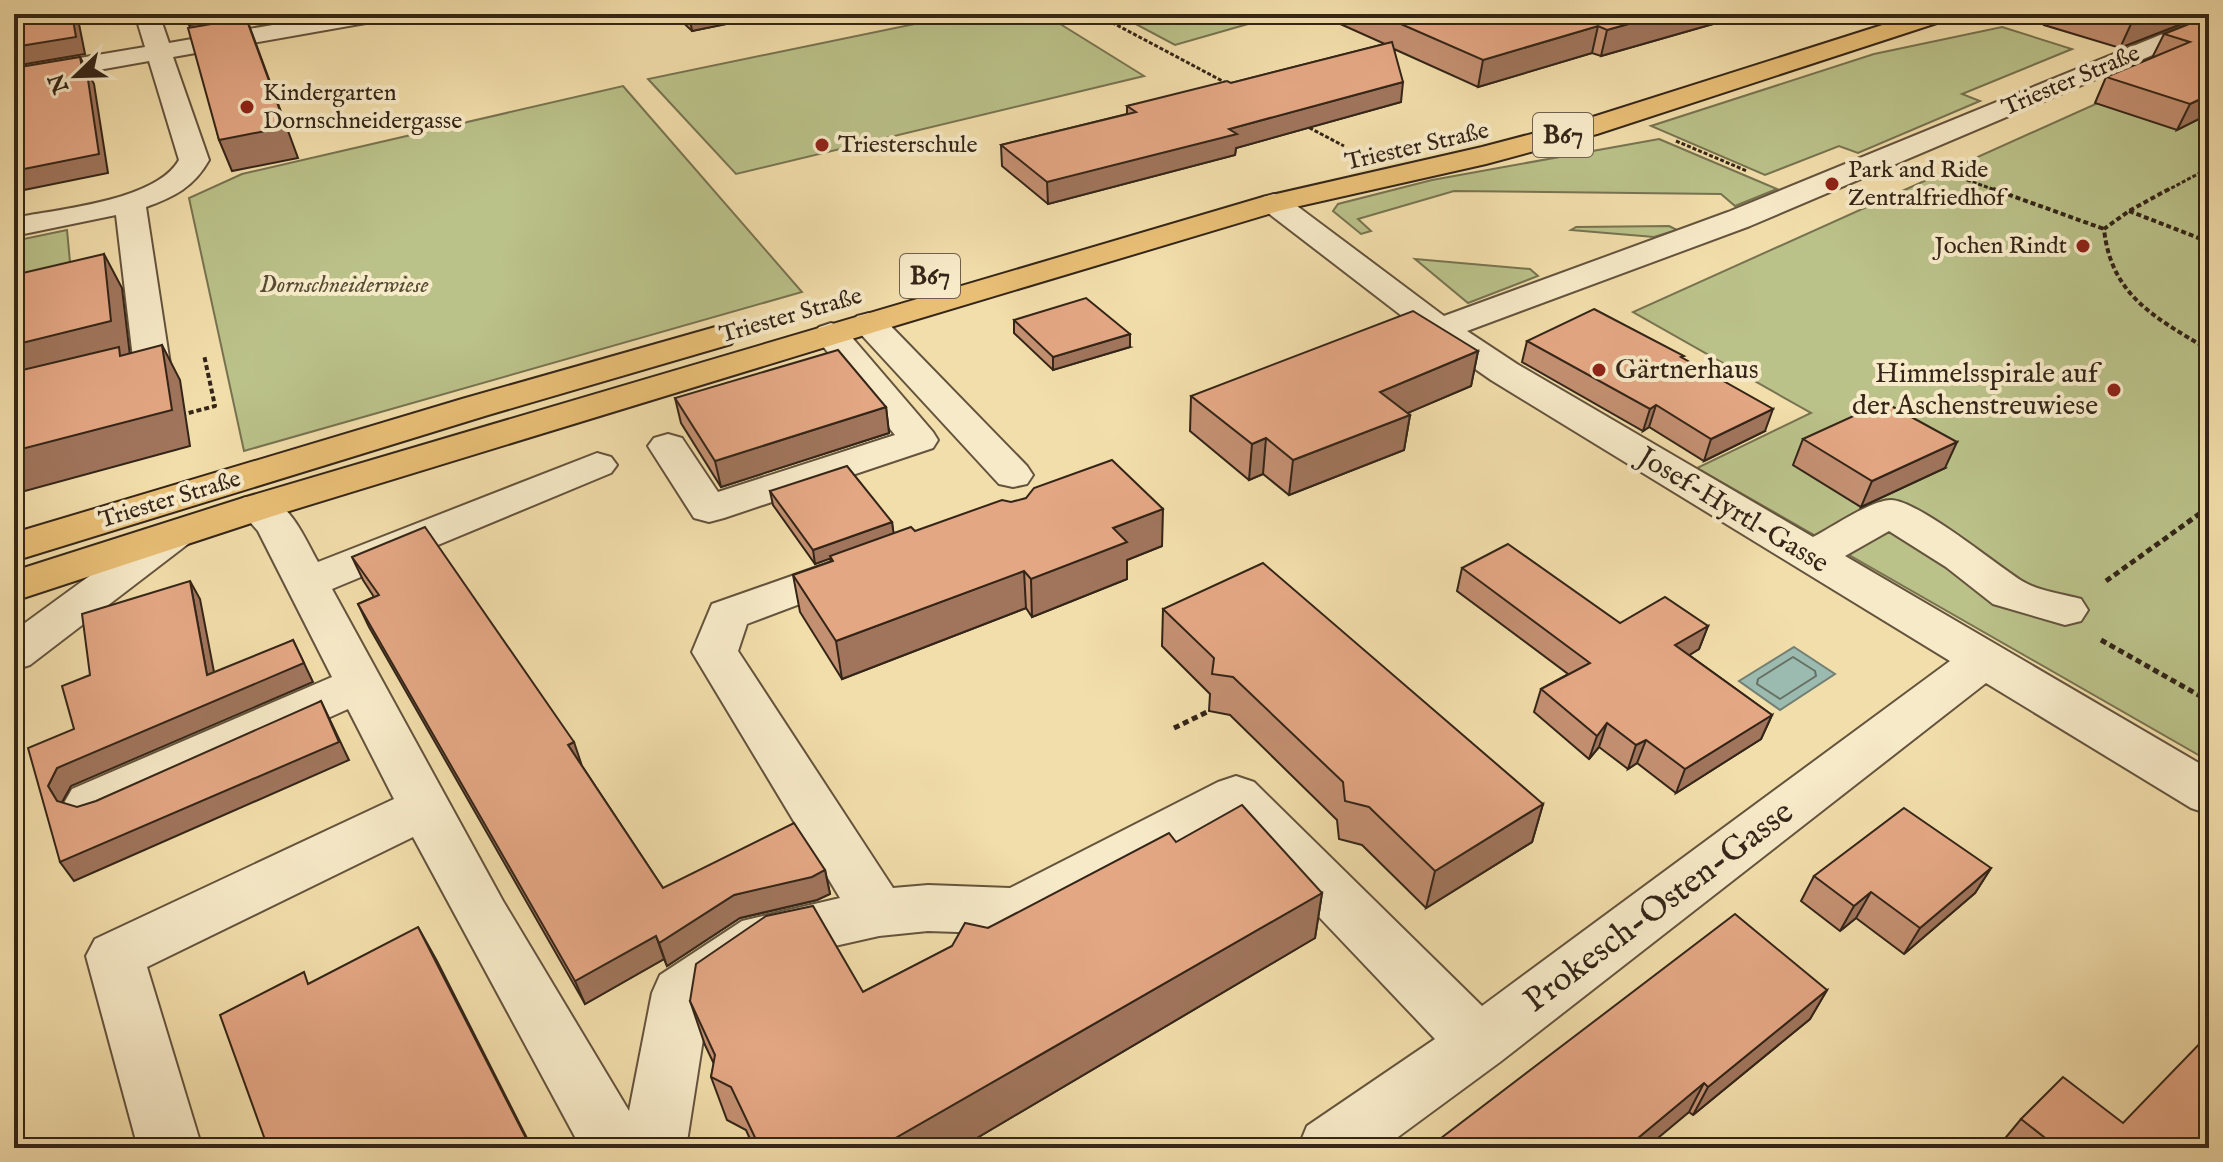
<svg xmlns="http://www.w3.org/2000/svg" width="2223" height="1162" font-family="'IM FELL English',serif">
<rect width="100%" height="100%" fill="#f2deab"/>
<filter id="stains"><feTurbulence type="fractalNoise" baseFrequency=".0025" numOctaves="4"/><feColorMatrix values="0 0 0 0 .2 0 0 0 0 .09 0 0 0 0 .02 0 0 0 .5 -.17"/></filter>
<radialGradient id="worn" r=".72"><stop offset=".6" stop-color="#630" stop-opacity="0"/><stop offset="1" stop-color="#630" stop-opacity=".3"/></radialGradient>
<g fill="#bac189" stroke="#777350" stroke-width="2">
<path d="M963,14h81l100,62 -408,98 -88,-95z"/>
<path d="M1117,14h166l-108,31z"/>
<path d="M2002,27l70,22 -110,45 18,7 -122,52 -19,-7 -74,29 -114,-49 223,-72z"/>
<path d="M2209,53v708l-512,-293 114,-55 -178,-101z"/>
<path d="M623,86l179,206 -558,159 -55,-253 53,-24z"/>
<path d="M1659,139l118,50 -42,17 -14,-12 -267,-3 -96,28 13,12 -10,3 -28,-23 5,-7 94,-24z"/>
<path d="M1669,226l8,4 -23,7 -83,-7 5,-3z"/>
<path d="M67,230l6,64 -59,14v-67z"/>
<path d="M1415,259l115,10 8,7 -70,27z"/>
</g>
<path fill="#9cbbb0" stroke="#727f73" stroke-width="2" d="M1794,647l41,27 -55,36 -41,-29z"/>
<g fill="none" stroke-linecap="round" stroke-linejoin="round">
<path stroke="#687064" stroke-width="2" d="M1793,657l22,14 1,5 -36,23 -23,-15 1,-5z"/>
<defs>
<g id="minor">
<path d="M135,14h24l10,29 166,-29h54l-4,5 -8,2 -204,36 36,103c-15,27 -35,37 -63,47l24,157 -5,8 -151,38v-22l119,-30 -17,-143 -102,21v-18c44,-9 142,-17 165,-58l-30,-99 -135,24v-16l131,-22z"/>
<path d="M2209,15v16l-459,195 -283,105 50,33 296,173c18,-9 58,-37 78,-37 28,1 104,64 131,81 16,10 41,13 59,18l7,11 -7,11 -16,4 -72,-21 -47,-37 -57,-36 -44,25 364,213v45l-18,-6 -205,-125 -486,379 -117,86h-85l9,-22 128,-87 -205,-216 -194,104 -20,7 -88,-3 -49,5 -102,23 -69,48 -22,141h-105l-168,-311 -266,130 55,181h-64l-52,-192 9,-17 299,-140 -46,-90 -240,108 -18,6 -18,-6 -8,-14 8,-14 260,-112 -74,-146 -21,-24 6,-9c42,-11 58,34 75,64l279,-109 14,4 6,8 -6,8 -279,116 171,312 126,210 23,-118 8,-18 82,-54 98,-23 -148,-246 20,-48 142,-50 15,4 7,10 -7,10 -122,46 -9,27 155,237 35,-3 82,3 208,-106 18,-6 18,6 228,224 468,-345 -459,-281 -63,-44 -165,-127 -4,-6 4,-6 11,-3 11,3 159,119 284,-104z"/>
<path d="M869,313l12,3 146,150 6,9 -6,9 -14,3 -14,-3 -142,-154 -5,-7 5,-7z"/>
<path d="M831,323l12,4 90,105 5,8 -5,8 -209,70 -15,4 -15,-4 -46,-72 6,-8 14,-4 14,4 36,54 177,-57 -82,-101 6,-7z"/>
<path d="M173,522l15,4 6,9 -6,9 -158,121 -16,5v-39l144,-105z"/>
</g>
<g id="major">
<path d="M1917,14h36l-4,5 -352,115 -111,30 -204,46 -401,120 -608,186 -259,85v-30l229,-73 1020,-301 219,-50 95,-25z"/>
<path d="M719,326l12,4 6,7 -6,7 -243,71 -474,146v-28l448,-134z"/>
</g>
</defs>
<use href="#minor" stroke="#64533d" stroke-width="4"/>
<use href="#major" stroke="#342518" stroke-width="4"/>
<g stroke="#342518" stroke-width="3" stroke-dasharray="4 2" stroke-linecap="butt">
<path d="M1096,14l132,70"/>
<path d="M1304,125l40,21"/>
<path d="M1676,141l71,30"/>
<path d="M1950,174l48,17"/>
<path d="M2166,191l43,-23"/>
</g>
<g stroke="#342518" stroke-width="4" stroke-dasharray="5 3" stroke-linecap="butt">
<path d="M1993,189l111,40"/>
<path d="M2169,189l-40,22 -25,18c7,67 52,89 105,121"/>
<path d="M2129,211l80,31"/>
<path d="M181,415l34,-9 -11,-51"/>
</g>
<g stroke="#342518" stroke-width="5" stroke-dasharray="6 4" stroke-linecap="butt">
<path d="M2106,581l103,-74"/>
<path d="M2101,640l108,61"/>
<path d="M1174,728l35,-17"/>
</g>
<use href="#minor" fill="#f7eac8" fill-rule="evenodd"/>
<use href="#major" fill="#e9bf76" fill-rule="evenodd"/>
</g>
<g fill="#c49072" stroke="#342518" stroke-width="2">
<path d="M674,14h101l-83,17z"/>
<path d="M1318,14h430l-147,42 -9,-3 -114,34 -84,-38 7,53 -165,46 -1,7 -187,49 -46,-38 -1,-21 126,-31v-8l104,-23 154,-39z"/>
<path d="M2049,14h158l-87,34 -76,-23z"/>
<path d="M2209,16v98l-32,16 -82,-27 11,-26 46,-19 12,-24z"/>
<path d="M1014,320l116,27 -77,23 -39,-37z"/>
<path d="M1527,341l156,18 82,72 -61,30 -55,-34 -6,4 -121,-69z"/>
<path d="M1478,351l-7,35 -64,27 3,2 -6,35 -115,45 -26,-21 -14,6 -59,-49 1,-35z"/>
<path d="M675,398l211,9 3,26 -168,54 -40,-64z"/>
<path d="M1803,439l142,29 -84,39 -68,-42z"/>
<path d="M770,491l122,31 1,11 22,-2 247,15 -35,14v19l-95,38 -6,-9 -184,71 -42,-67 -7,-37 38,-13 -1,-4 -15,6 -42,-59z"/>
<path d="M352,557l230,209 81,122 162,-18 5,24 -13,6 -77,18 -73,48 -3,-7 -79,45 -216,-377 -11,-23 16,-7 -11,-17z"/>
<path d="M1462,568l158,55 88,3 -9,23 -10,6 83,60 -11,24 -85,54 -39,-30 -9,6 -29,-22 -10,12 -55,-47 7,-23 27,-15 -111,-83z"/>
<path d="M1163,609l380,195 -11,38 -106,66 -64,-63 -23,-6 -2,-19 -107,-105 -21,-4 1,-17 -48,-48z"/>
<path d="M1176,842l146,51 -7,45 -355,210h-206l-8,-18 -19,-10 -16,-43 3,-13 -9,-19 -15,-44 173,-9 125,-64z"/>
<path d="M1991,868l-16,25 -71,61 -48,-36 -16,13 -39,-30 13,-25z"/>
<path d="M1827,990l-17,29 -117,96 -4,-3 -261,36z"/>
<path d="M2021,1119l102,4 86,25h-212z"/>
</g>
<g fill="#a0755c" stroke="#342518" stroke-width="2">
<path d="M72,14h5l8,40 -71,12v-19z"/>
<path d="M245,14l53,144 -66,13 -13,-31 -25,-104 -5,-11z"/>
<path d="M689,14h86l-83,17z"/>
<path d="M1664,14h84l-147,42 6,-26z"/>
<path d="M2158,14h49l-87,34 11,-24z"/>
<path d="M1598,26l-6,27 -114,34 5,-27z"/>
<path d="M80,57l14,27 14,89 -94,19v-21l68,-104z"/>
<path d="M1403,82l-2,20 -165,46 -1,7 -187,49 -1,-22 182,-53z"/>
<path d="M2209,95v19l-32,16 13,-26z"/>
<path d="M104,254l18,34 8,68 -116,29v-40z"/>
<path d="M1130,334v13l-77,23v-13z"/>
<path d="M162,345l18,35 10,66 -176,48v-43z"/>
<path d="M1478,351l-7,35 -96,41 5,-35z"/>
<path d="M1656,405l-7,22 -6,4 7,-22z"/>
<path d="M886,407l3,26 -168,54 -6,-26z"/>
<path d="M1773,409l-8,22 -61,30 7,-22z"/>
<path d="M1410,415l-6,35 -115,45 4,-35z"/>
<path d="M1266,438l-3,36 -14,6 3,-36z"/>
<path d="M1957,442l-12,26 -84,39 11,-26z"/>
<path d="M1163,509l-1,37 -35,14v19l-95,38 -1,-38 82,-51z"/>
<path d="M892,522l2,14 -79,28 -2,-14z"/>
<path d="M1024,571l2,37 -184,71 -6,-38z"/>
<path d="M190,581l10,18 18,94 -11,-18z"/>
<path d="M1708,626l-9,23 -32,20 8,-24z"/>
<path d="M293,640l20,42 -242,104 -10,18 -4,-3 -9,-15 9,-18z"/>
<path d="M321,701l28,59 -275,121 -14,-19z"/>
<path d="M1772,715l-11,24 -85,54 9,-24z"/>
<path d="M1607,723l-8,24 -10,12 8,-23z"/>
<path d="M1646,740l-9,23 -9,6 8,-24z"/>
<path d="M574,742l8,24 -14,-21z"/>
<path d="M1543,804l-11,38 -106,66 9,-37z"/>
<path d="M1991,868l-16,25 -71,61 16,-26z"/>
<path d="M825,870l5,24 -13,6 -77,18 -73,48 -8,-23 75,-48z"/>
<path d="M1871,892l-15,26 -16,13 14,-25z"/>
<path d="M1322,893l-7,45 -355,210h-82z"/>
<path d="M418,927l19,34 95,187h-1z"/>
<path d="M656,936l8,23 -79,45 -10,-23z"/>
<path d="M1827,990l-17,29 -117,96 15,-28z"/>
<path d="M1704,1083l-15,29 -43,36h-20z"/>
<path d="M14,1123l5,25h-5z"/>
</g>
<g fill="#e4a784" stroke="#342518" stroke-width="2">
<path d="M15,14h57l4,23 -62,10z"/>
<path d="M187,14h58l1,2 -57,9 -3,-4z"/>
<path d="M1378,14h286l-57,16 -9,-4 -115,34z"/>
<path d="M2096,14h62l-27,10z"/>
<path d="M2209,16v79l-19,9 -84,-27 84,-35 -26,-8z"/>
<path d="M246,18l40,109 -67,13 -31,-112z"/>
<path d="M1392,42l11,40 -174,47 8,5 -190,48 -46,-37 135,-33 -9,-6 100,-25 4,2z"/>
<path d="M80,57l2,10 4,-1 13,88 -85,17v-103z"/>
<path d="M104,254l7,67 -97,24v-70z"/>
<path d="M1086,298l44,36 -77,23 -39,-37z"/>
<path d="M1594,309l90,47 -3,1 92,52 -62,30 -55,-34 -6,4 -123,-68z"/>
<path d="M1413,311l65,40 -98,41 30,23 -117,45 -27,-22 -14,6 -61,-48z"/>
<path d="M162,345l10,65 -158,41v-79l105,-25 1,9z"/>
<path d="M838,350l48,57 -171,54 -40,-63z"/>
<path d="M1884,402l73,40 -85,39 -69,-42z"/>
<path d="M1112,460l51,49 -50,19 14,14 -96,37 -7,-8 -188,70 -43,-66 40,-14 -3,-5 81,-29 4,4 87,-31 9,2 15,-4 8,-10z"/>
<path d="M847,466l45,56 -79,28 -43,-59z"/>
<path d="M425,527l149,215 -6,3 95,143 131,-65 31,47 -13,7 -78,18 -75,48 -3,-7 -81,45 -217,-377 21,-9 -27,-38z"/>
<path d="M1508,544l112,79 45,-26 43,29 -33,19 97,70 -87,54 -39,-29 -10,5 -29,-22 -10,13 -56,-47 49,-26 -128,-95z"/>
<path d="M1263,563l280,241 -108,67 -66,-64 -24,-6 -2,-19 -110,-105 -21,-3 2,-16 -51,-49z"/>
<path d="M190,581l17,94 86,-35 11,23 -247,105 -9,18 9,15 20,6 19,-6 225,-100 18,41 -279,120 -32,-114 46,-19 -12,-43 28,-11 -8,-61z"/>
<path d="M1242,805l80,88 -444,255h-118l-29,-61 -20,-10 4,-22 -25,-54 6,-37 70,-48 47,-10 50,86 89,-46 13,-23 23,5 181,-95 7,9z"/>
<path d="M1904,808l87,60 -71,60 -49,-36 -17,14 -40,-30z"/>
<path d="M1735,914l92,76 -119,97 -4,-4 -78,65h-198z"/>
<path d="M418,927l113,221h-263l-48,-133 84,-43 4,12z"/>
<path d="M2209,1034v114h-151l-37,-29 42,-42 60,46z"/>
</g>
<g fill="#8f2418" stroke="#f7eac8" stroke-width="3">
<circle cx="247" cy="107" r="8"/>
<circle cx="822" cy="145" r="8"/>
<circle cx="1832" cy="184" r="8"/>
<circle cx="2083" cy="246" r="8"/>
<circle cx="1599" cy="370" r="8"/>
<circle cx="2114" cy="390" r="8"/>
</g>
<g text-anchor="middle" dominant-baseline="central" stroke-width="8" stroke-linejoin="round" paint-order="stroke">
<g font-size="24" fill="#342518" stroke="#f7eac8">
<text transform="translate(2071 81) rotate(-23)">Triester Straße</text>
<text transform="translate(1417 147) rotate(-13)">Triester Straße</text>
<text transform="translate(791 316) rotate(-16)">Triester Straße</text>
<text transform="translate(170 500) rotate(-17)">Triester Straße</text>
</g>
<g font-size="24" fill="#342518" stroke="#f7eac8" text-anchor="start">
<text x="263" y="93">Kindergarten<tspan x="263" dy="28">Dornschneidergasse</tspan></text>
<text x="838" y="145">Triesterschule</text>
<text x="1848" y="170">Park and Ride<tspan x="1848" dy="28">Zentralfriedhof</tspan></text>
<text x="2067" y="246" text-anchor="end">Jochen Rindt</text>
</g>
<g font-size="24" font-style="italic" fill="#564c34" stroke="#f7eac8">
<text x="344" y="285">Dornschneiderwiese</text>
</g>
<g fill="#f7eac8" stroke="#6e604d" stroke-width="2">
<rect x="1533" y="113" width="60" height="44" rx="6"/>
<rect x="900" y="254" width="60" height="44" rx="6"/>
</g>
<g font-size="26" font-weight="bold" fill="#342518">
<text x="1563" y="135">B67</text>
<text x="930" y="276">B67</text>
</g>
<g font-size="28" fill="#342518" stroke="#f7eac8" text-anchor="start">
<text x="1615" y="370">Gärtnerhaus</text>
<text x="2098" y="374" text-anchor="end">Himmelsspirale auf<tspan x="2098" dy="32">der Aschenstreuwiese</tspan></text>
</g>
<g font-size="28" fill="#342518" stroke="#f7eac8">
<text transform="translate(1733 511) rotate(31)">Josef-Hyrtl-Gasse</text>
</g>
<g font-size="34" fill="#342518" stroke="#f7eac8">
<text transform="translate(1659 907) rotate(-37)">Prokesch-Osten-Gasse</text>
</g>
</g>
<rect width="2223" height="1162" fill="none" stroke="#f2deab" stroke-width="48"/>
<rect x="16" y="16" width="2191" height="1130" fill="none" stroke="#342518" stroke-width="4"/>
<rect x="24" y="24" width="2175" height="1114" fill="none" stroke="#342518" stroke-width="2"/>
<g transform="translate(76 76) rotate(247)" stroke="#f7eac8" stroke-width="6" paint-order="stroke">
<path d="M0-6L14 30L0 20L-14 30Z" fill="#342518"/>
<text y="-12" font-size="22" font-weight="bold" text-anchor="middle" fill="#342518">N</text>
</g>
<rect width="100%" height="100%" filter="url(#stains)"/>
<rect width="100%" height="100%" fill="url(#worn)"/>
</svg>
